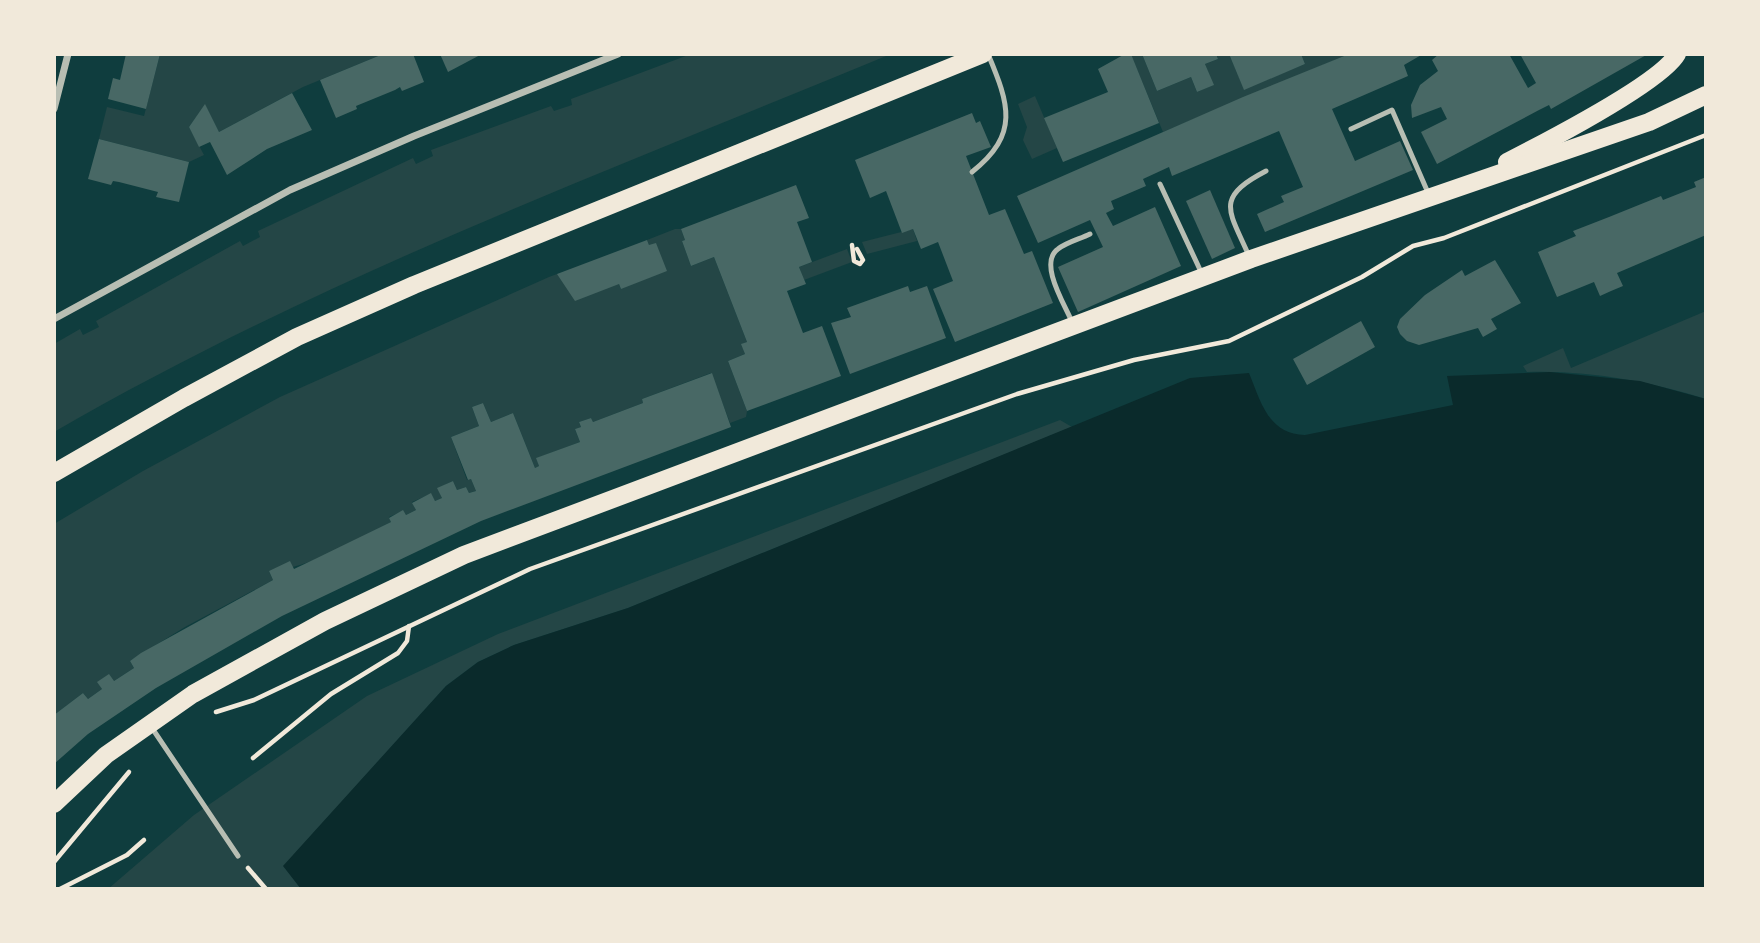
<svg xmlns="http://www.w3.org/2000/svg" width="1760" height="943" font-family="Jost,sans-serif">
<rect width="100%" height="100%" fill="#0f3d3e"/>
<g fill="#244646">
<path d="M160,54h223l-80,33 -84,45 -14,-27 -16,22 15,28 -15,7 -90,-23 8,-32 37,9z"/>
<path d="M691,54h200c-283,117 -571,224 -837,378v-88l26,-15 3,6 16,-8 -3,-6 144,-80 3,5 17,-9 -2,-6 155,-73 3,6 17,-8 -2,-6 120,-44 3,5 18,-6 -1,-6z"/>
<path d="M1142,54l15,37 34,-14 6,15 16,-7 -8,-21 13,-5 -2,-5h13l15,35 61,-25 -4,-10h48l-186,78 -32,-77z"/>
<path d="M1035,96l22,52 -25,11 -9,-19 4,-13 -9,-23z"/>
<path d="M675,229h6l4,11 -3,1 9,25 23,-9 33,85 -5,2 3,10 -17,7 19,50 -1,6 -16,6 -19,-50 -69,26 1,4 -50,19 -2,-4 -12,4 2,5 -6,2 5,13 -43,16 2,8 -4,2 -22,-55 -22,9 -8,-19 -11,4 7,19 -28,11 16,43 4,-1 5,12 -7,2 -3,-6 -9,3 -4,-9 -15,7 4,10 -7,3 -4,-7 -19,8 4,8 -10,5 -3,-4 -14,6 2,5c-39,19 -79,46 -122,49l4,9 -88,47 -55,34 4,7 -20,13 -16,1 4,7 -14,10 -5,-6 -29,22v-191l89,-53 137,-74 269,-120 8,-3 62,10 2,5 28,-44 -2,-5z"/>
<path d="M913,229l4,12 -50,13 -5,-12z"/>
<path d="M847,249l5,13 -48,18 -5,-13z"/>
<path d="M1706,311v88c-58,-18 -118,-29 -179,-27l-4,-6 40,-18 8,20z"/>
<path d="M1060,420l12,7 -444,181 -114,37 -36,17 -32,24 -162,180 17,23h-193l86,-74 173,-119 131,-62z"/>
</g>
<path fill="#0a2a2b" d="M1550,372l90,9 66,18v490h-1405l-18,-23 163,-180 32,-24 36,-17 114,-37 562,-230 59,-5c12,29 19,61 56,62l148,-30 -6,-29z"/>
<g fill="#486865">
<path d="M126,54h34l-14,55 -38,-10 5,-21 7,2z"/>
<path d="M383,54h30l11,28 -22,9 -2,-4 -5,3 -39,16 1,3 -21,9 -16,-38z"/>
<path d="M440,54h42l-34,18z"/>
<path d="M1125,54h6l28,69 -96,39 -19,-44 64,-26 -10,-23z"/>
<path d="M1142,54h74l2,5 -13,5 9,21 -17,7 -6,-15 -34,14z"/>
<path d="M1229,54h72l4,10 -61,26z"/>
<path d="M1349,54h74l-19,11 4,11 -76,33 23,52 45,-20 13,29 -148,62 -8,-18 27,-12 -3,-6 22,-9 -24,-56 -107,45 -3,-9 -26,12 3,7 -35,15 3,8 -8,4 7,13 42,-19 26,59 -103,46 -20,-45 45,-20 -13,-27 -52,23 -21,-47 226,-99z"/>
<path d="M1439,54h70l19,34 8,-5 -16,-29h128l-97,55 -2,-4 -10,5 -102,54 -16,-32 26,-13 -6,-12 -29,11 -1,-13 9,-20 18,-14 -6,-11z"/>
<path d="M292,93l20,37 -45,19 -40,26 -17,-33 -11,5 -10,-20 16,-23 14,28z"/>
<path d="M972,113l4,10 4,-2 11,26 -25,9 23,59 16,-6 19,45 8,-3 21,52 -98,39 -22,-53 20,-8 -15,-39 -17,7 -8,-20 -11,4 -16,-42 -16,7 -15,-38z"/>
<path d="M99,139l90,23 -10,40 -23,-5 2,-5 -39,-10 -6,-1 -2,4 -23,-6z"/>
<path d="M1706,177v58l-89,38 6,13 -12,5 -11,5 -6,-14 -37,15 -19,-45 38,-16 -3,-5 36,-14 52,-21 2,4 33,-13 -2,-5z"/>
<path d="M796,185l13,33 -12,4 15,40 -13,5 7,17 -19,7 16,42 19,-7 19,50 -94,35 -19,-50 17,-7 -4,-10 6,-2 -33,-85 -23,9 -9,-25 3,-1 -4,-11z"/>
<path d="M1210,190l25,58 -23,11 -26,-58z"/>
<path d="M647,240l2,5 7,-2 11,28 -46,18 -2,-5 -44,17 -18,-27z"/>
<path d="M1495,260l26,43 -30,16 6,10 -14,8 -5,-9 -59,17 -12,-4 -7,-7 -3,-7 3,-8 25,-24 37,-25 3,6z"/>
<path d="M908,286l2,6 17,-6 19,52 -96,36 -19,-51 20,-6 -4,-9z"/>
<path d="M1361,321l14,26 -68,38 -14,-26z"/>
<path d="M712,373l19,54 -250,94 -199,95 -126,72 -68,46 -34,30v-49l29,-22 5,6 14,-10 -5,-7 12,-8 5,7 20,-13 -4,-7 11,-8 132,-73 -4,-9 21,-10 4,8 21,-10 76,-37 -2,-4 14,-8 3,5 10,-5 -4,-7 19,-10 4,8 7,-3 -5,-10 16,-7 4,9 9,-3 3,6 7,-2 -5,-12 -3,1 -17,-43 28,-11 -7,-19 11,-4 8,19 22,-9 22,55 4,-2 -3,-8 44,-16 -5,-13 6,-2 -2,-5 12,-4 2,4 50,-19 -1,-4z"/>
</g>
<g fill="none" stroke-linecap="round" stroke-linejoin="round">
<g stroke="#f1e9da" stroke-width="4.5">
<path d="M852,245l2,16 6,3 3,-4 -6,-11"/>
<path d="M216,712l38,-12 276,-131 487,-175 117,-34 95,-19 133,-64 51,-31 31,-8 262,-103"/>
<path d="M253,758l78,-64 67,-41 9,-12 2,-15"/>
<path d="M54,862l75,-90"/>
<path d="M248,868l18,21"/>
<path d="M60,889l67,-34 17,-15"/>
</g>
<g stroke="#b8beb3" stroke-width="5">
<path d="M1351,129l41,-19 37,85"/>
<path d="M972,172c48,-38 37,-68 16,-118"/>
<path d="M1160,184l42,90"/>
<path d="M1249,256c-20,-46 -35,-58 17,-85"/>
<path d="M1072,322c-7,-17 -34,-59 -14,-73 9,-7 22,-10 32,-15"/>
<path d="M152,728l86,128"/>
</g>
<g stroke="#b8beb3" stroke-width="7">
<path d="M54,109l14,-55"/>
<path d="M54,319l236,-129 124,-54 204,-82"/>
</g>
<g stroke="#f1e9da" stroke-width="18">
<path d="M1507,162c35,-18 154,-79 170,-108"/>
<path d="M54,473l130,-75 113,-61 117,-52 569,-231"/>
<path d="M54,804l52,-49 87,-61 132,-73 139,-66 787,-296 398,-137 57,-27"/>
</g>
</g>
<rect width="1760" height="943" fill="none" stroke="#f1e9da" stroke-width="112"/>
</svg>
